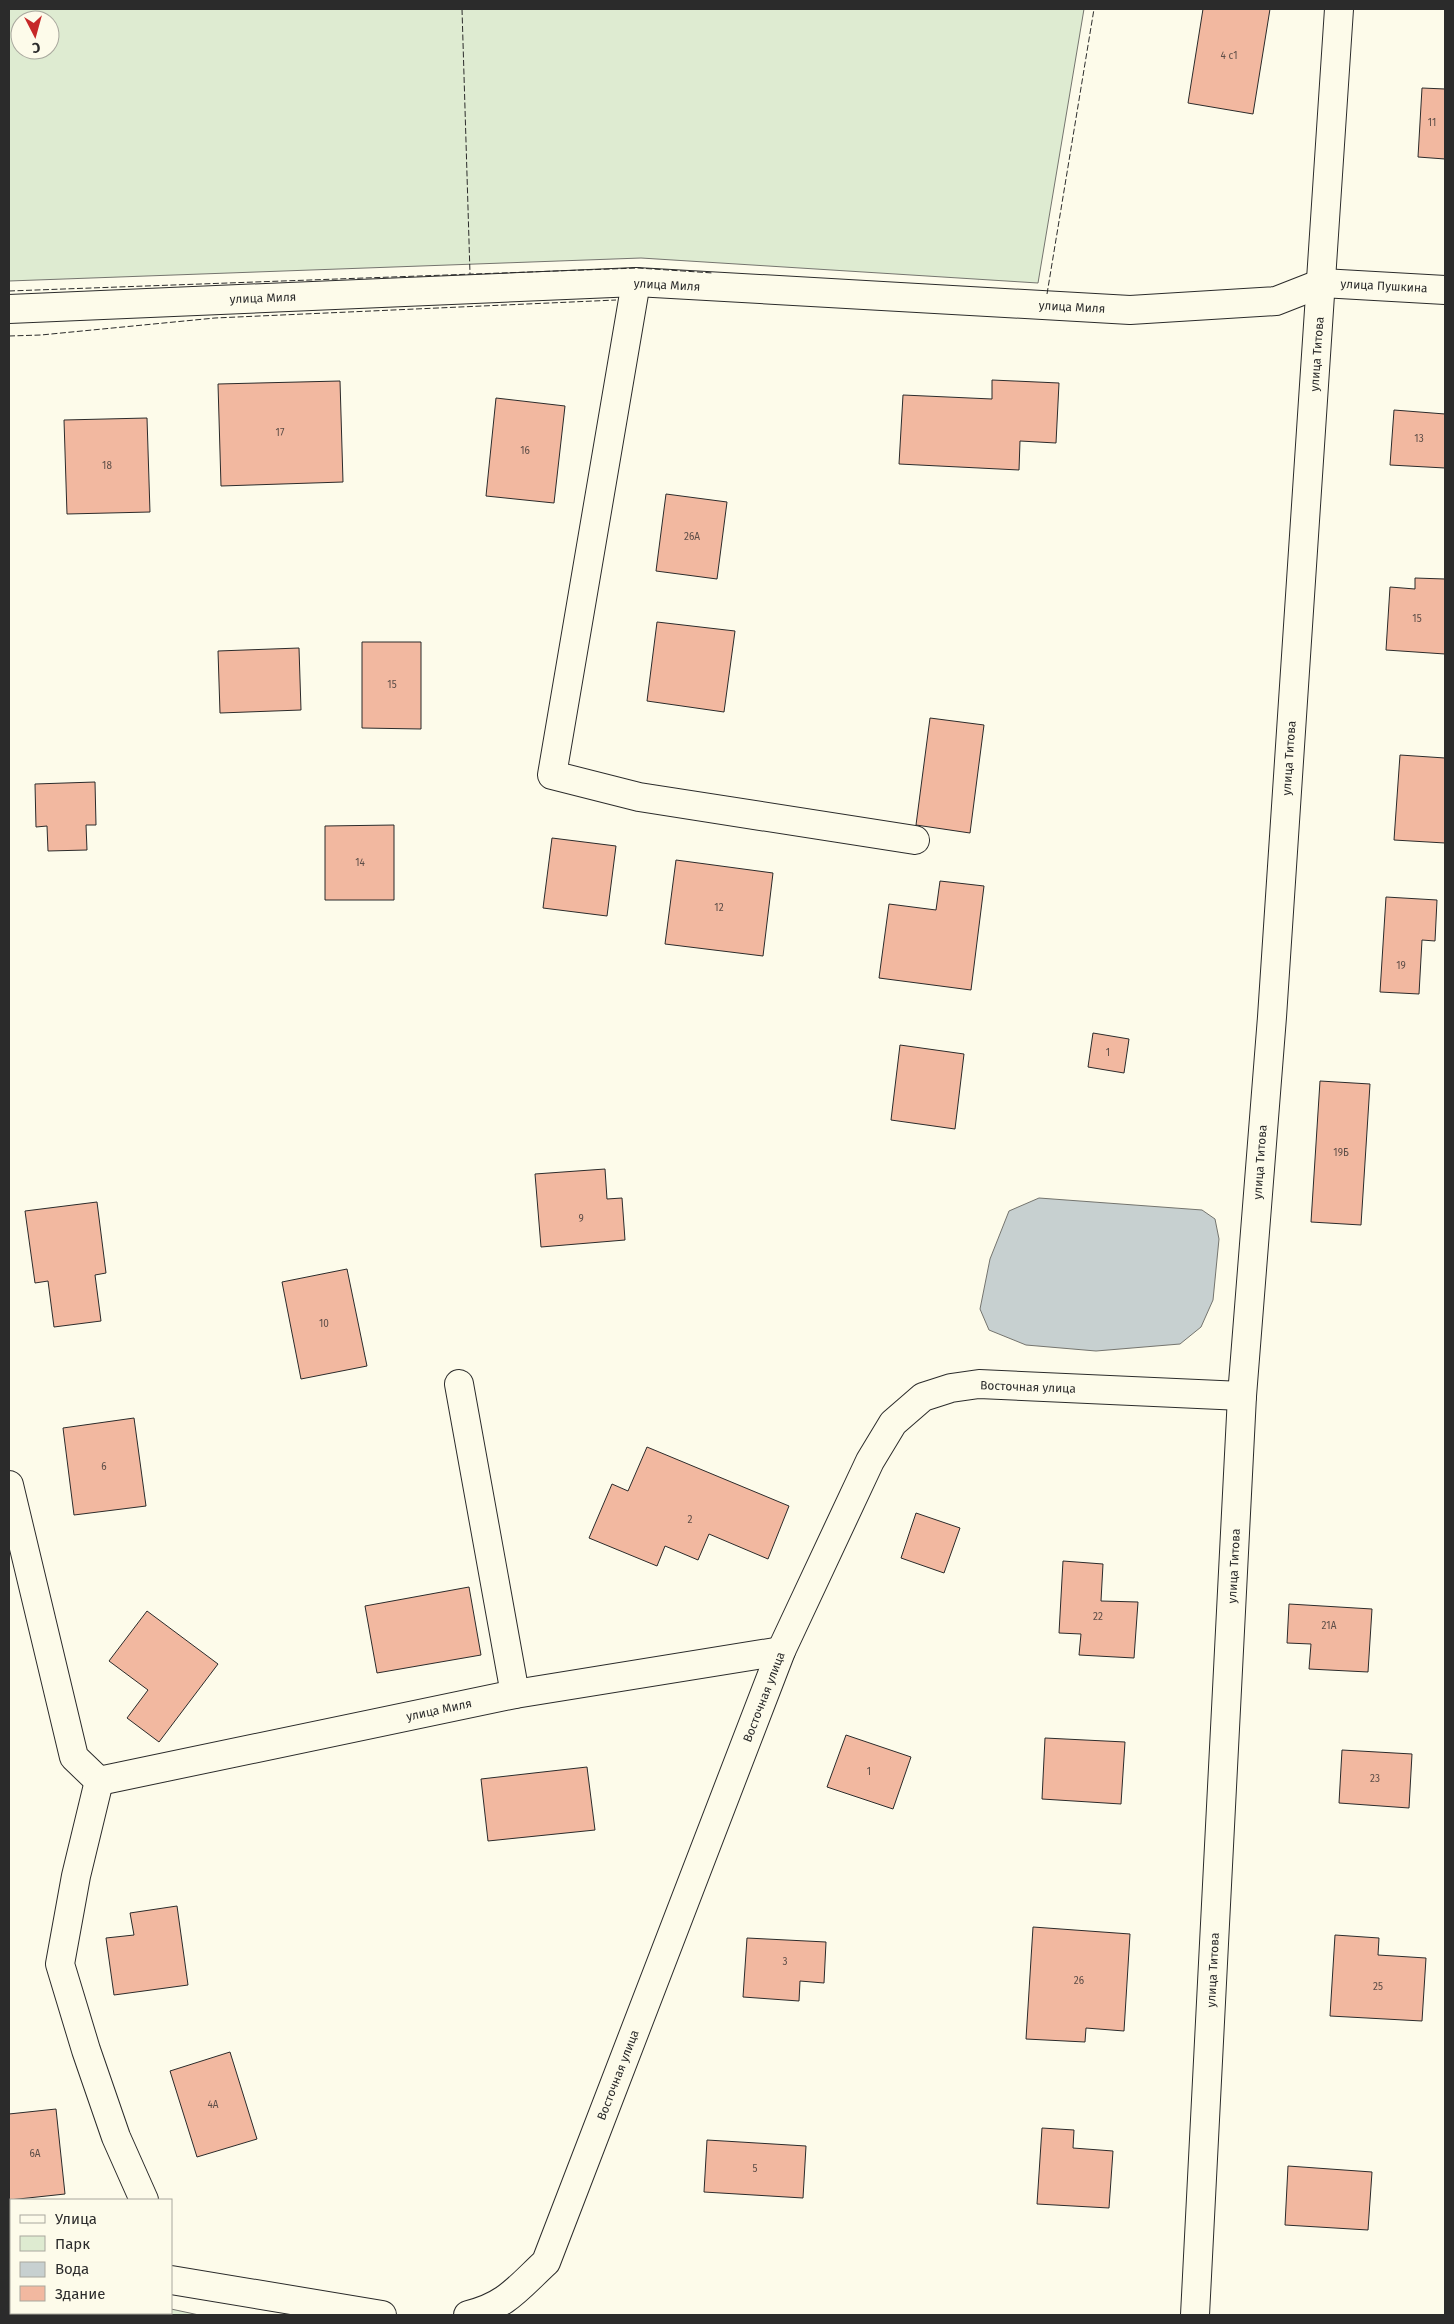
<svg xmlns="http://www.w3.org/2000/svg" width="1454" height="2324" font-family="'Fira Sans',sans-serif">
<rect width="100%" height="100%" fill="#fdfbea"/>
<g fill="#deebd1" stroke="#74746e" fill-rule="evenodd">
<path d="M9,9h1075l-46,274 -397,-25 -632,23zM20,20h30v30h-30z"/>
<path d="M171,2309l28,6h-190v-5h2v3h160z"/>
</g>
<path fill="#c7d0d0" stroke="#74746e" d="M1039,1198l163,12 13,9 4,20 -6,61 -12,27 -21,17 -84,7 -70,-6 -37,-15 -9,-21 10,-50 19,-48z"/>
<g fill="#f2b8a0" stroke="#2b2b2b">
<path d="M1203,9h67l-17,105 -65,-11z"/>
<path d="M1422,88l23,1v70l-27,-2z"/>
<path d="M992,380l67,3 -3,60 -36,-2 -1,29 -120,-6 4,-69 89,4z"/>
<path d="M340,381l3,101 -122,4 -3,-102z"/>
<path d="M496,398l69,8 -11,97 -68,-7z"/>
<path d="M1394,410l51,4v54l-55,-3z"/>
<path d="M147,418l3,94 -83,2 -3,-94z"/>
<path d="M666,494l61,8 -10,77 -61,-8z"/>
<path d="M1415,578l30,1v75l-59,-4 4,-63 25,2z"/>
<path d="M657,622l78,9 -11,81 -77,-11z"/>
<path d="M362,642h59v87l-59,-1z"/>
<path d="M299,648l2,62 -81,3 -2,-62z"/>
<path d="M930,718l54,7 -14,108 -54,-8z"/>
<path d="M1400,755l45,3v85l-51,-3z"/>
<path d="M95,782l1,43h-10l1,25 -39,1 -1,-25 -11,1 -1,-43z"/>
<path d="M394,825v75h-69v-74z"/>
<path d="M552,838l64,8 -9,70 -64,-8z"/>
<path d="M676,860l97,13 -10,83 -98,-12z"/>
<path d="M940,881l44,5 -13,104 -92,-12 10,-74 47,6z"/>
<path d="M1386,897l51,3 -2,41 -13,-1 -3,54 -39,-2z"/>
<path d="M1093,1033l36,6 -5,34 -36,-6z"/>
<path d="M900,1045l64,9 -9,75 -64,-9z"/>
<path d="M1320,1081l50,3 -9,141 -50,-3z"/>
<path d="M605,1169l2,30 15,-1 3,42 -84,7 -6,-73z"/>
<path d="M97,1202l9,71 -11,2 6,46 -47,6 -6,-46 -13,2 -10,-72z"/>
<path d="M347,1269l20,97 -66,13 -19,-97z"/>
<path d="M134,1418l12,88 -72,9 -11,-87z"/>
<path d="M647,1447l142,59 -21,53 -59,-25 -11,26 -33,-14 -8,20 -68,-28 23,-54 16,7z"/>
<path d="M916,1513l44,15 -16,45 -43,-15z"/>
<path d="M1063,1561l40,3 -2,37 37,1 -4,56 -55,-3 2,-21 -22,-1z"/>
<path d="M469,1587l12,68 -104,18 -12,-67z"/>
<path d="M1289,1604l83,5 -4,63 -59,-3 2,-25 -24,-1z"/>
<path d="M147,1611l71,53 -59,78 -32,-24 21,-28 -39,-29z"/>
<path d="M846,1735l65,22 -18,52 -66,-22z"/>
<path d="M1045,1738l80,4 -4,62 -79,-5z"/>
<path d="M1342,1750l70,4 -3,54 -70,-5z"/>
<path d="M587,1767l8,63 -107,11 -7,-62z"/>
<path d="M177,1906l11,79 -74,10 -8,-57 28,-3 -4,-22z"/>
<path d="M1033,1927l97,7 -6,97 -38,-3 -1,14 -59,-3z"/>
<path d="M1335,1935l44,3 -1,17 48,3 -4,63 -92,-5z"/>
<path d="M747,1938l79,4 -2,41 -24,-2 -1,20 -56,-4z"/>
<path d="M230,2052l27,87 -60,18 -27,-86z"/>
<path d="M56,2109l9,85 -56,6v-86z"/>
<path d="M1042,2128l32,2 -1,18 40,3 -4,57 -72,-4z"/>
<path d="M707,2140l99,6 -3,52 -99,-6z"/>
<path d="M1288,2166l84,6 -4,58 -83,-5z"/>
</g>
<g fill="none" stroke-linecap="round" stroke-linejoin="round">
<defs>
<g id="minor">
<path d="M636,282l-84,493 87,22 276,43"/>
<path d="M9,309l627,-27 494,28 146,-9 46,-18 123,7"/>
<path d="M459,1384l56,310"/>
<path d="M9,1485l65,272 25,24"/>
<path d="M99,1781l416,-87 266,-43"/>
<path d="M99,1781l-23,95 -16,88 26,86 30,87 28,63"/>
<path d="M9,2270h2"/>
<path d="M171,2280l211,35"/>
<path d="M468,2315c38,-9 50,-27 78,-53l235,-611 89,-190 23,-38 30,-26 28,-9 28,-4 263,12"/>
<path d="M1195,2315l47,-919 30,-379 67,-1008"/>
</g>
</defs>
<use href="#minor" stroke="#2b2b2b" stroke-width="30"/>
<use href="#minor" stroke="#fdfbea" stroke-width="28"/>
<g stroke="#2b2b2b" stroke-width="1" stroke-dasharray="6 2.5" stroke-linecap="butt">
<path d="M462,9l8,265"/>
<path d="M9,291l629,-23 75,5"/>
<path d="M1047,294l47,-285"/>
<path d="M9,336l32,-1 174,-17 401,-18"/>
</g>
</g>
<g text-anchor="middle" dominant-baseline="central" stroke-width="4" stroke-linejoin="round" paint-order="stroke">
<g font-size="10" fill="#5d4e48">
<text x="1229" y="56">4 с1</text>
<text x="1432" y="123">11</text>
<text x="280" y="433">17</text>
<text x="1419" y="439">13</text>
<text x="525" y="451">16</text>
<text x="107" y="466">18</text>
<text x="692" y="537">26А</text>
<text x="1417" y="619">15</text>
<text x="392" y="685">15</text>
<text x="360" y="863">14</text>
<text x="719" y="908">12</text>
<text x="1401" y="966">19</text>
<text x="1108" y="1053">1</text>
<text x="1341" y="1153">19Б</text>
<text x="581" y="1219">9</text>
<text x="324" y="1324">10</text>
<text x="104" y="1467">6</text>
<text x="690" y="1520">2</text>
<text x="1098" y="1617">22</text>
<text x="1329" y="1626">21А</text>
<text x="869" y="1772">1</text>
<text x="1375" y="1779">23</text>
<text x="785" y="1962">3</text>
<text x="1079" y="1981">26</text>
<text x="1378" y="1987">25</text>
<text x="213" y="2105">4А</text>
<text x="35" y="2154">6А</text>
<text x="755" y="2169">5</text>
</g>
<g font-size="12" fill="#2b2b2b" stroke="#fdfbea">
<text transform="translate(667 285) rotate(3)">улица Миля</text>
<text transform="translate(1384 286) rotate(3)">улица Пушкина</text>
<text transform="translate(263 298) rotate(-2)">улица Миля</text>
<text transform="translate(1072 307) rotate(3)">улица Миля</text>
<text transform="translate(1317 354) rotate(-86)">улица Титова</text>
<text transform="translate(1289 758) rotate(-86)">улица Титова</text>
<text transform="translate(1260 1162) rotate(-86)">улица Титова</text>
<text transform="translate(1028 1387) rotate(2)">Восточная улица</text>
<text transform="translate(1234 1566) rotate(-87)">улица Титова</text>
<text transform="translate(764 1697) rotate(-69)">Восточная улица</text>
<text transform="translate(439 1710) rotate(-12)">улица Миля</text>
<text transform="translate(1213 1970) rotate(-87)">улица Титова</text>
<text transform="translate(618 2075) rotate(-69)">Восточная улица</text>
</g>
</g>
<rect width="1454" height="2324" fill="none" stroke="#2b2b2b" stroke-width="20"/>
<rect x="10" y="2199" width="162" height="115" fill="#fdfbea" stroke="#a9a89e"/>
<rect x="20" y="2215" width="25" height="8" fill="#fdfbea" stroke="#a9a89e"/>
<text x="55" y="2224" font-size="15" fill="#2b2b2b">Улица</text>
<rect x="20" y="2236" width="25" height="15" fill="#deebd1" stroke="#a9a89e"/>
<text x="55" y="2249" font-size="15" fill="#2b2b2b">Парк</text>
<rect x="20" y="2262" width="25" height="15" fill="#c7d0d0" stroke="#a9a89e"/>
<text x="55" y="2274" font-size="15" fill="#2b2b2b">Вода</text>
<rect x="20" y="2286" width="25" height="15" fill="#f2b8a0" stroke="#a9a89e"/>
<text x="55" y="2299" font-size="15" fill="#2b2b2b">Здание</text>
<g transform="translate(35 35) rotate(174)"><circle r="24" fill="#fdfbea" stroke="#a9a89e"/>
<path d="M0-4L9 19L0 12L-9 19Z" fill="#c62828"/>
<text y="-8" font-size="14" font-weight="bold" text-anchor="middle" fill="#2b2b2b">С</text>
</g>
</svg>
